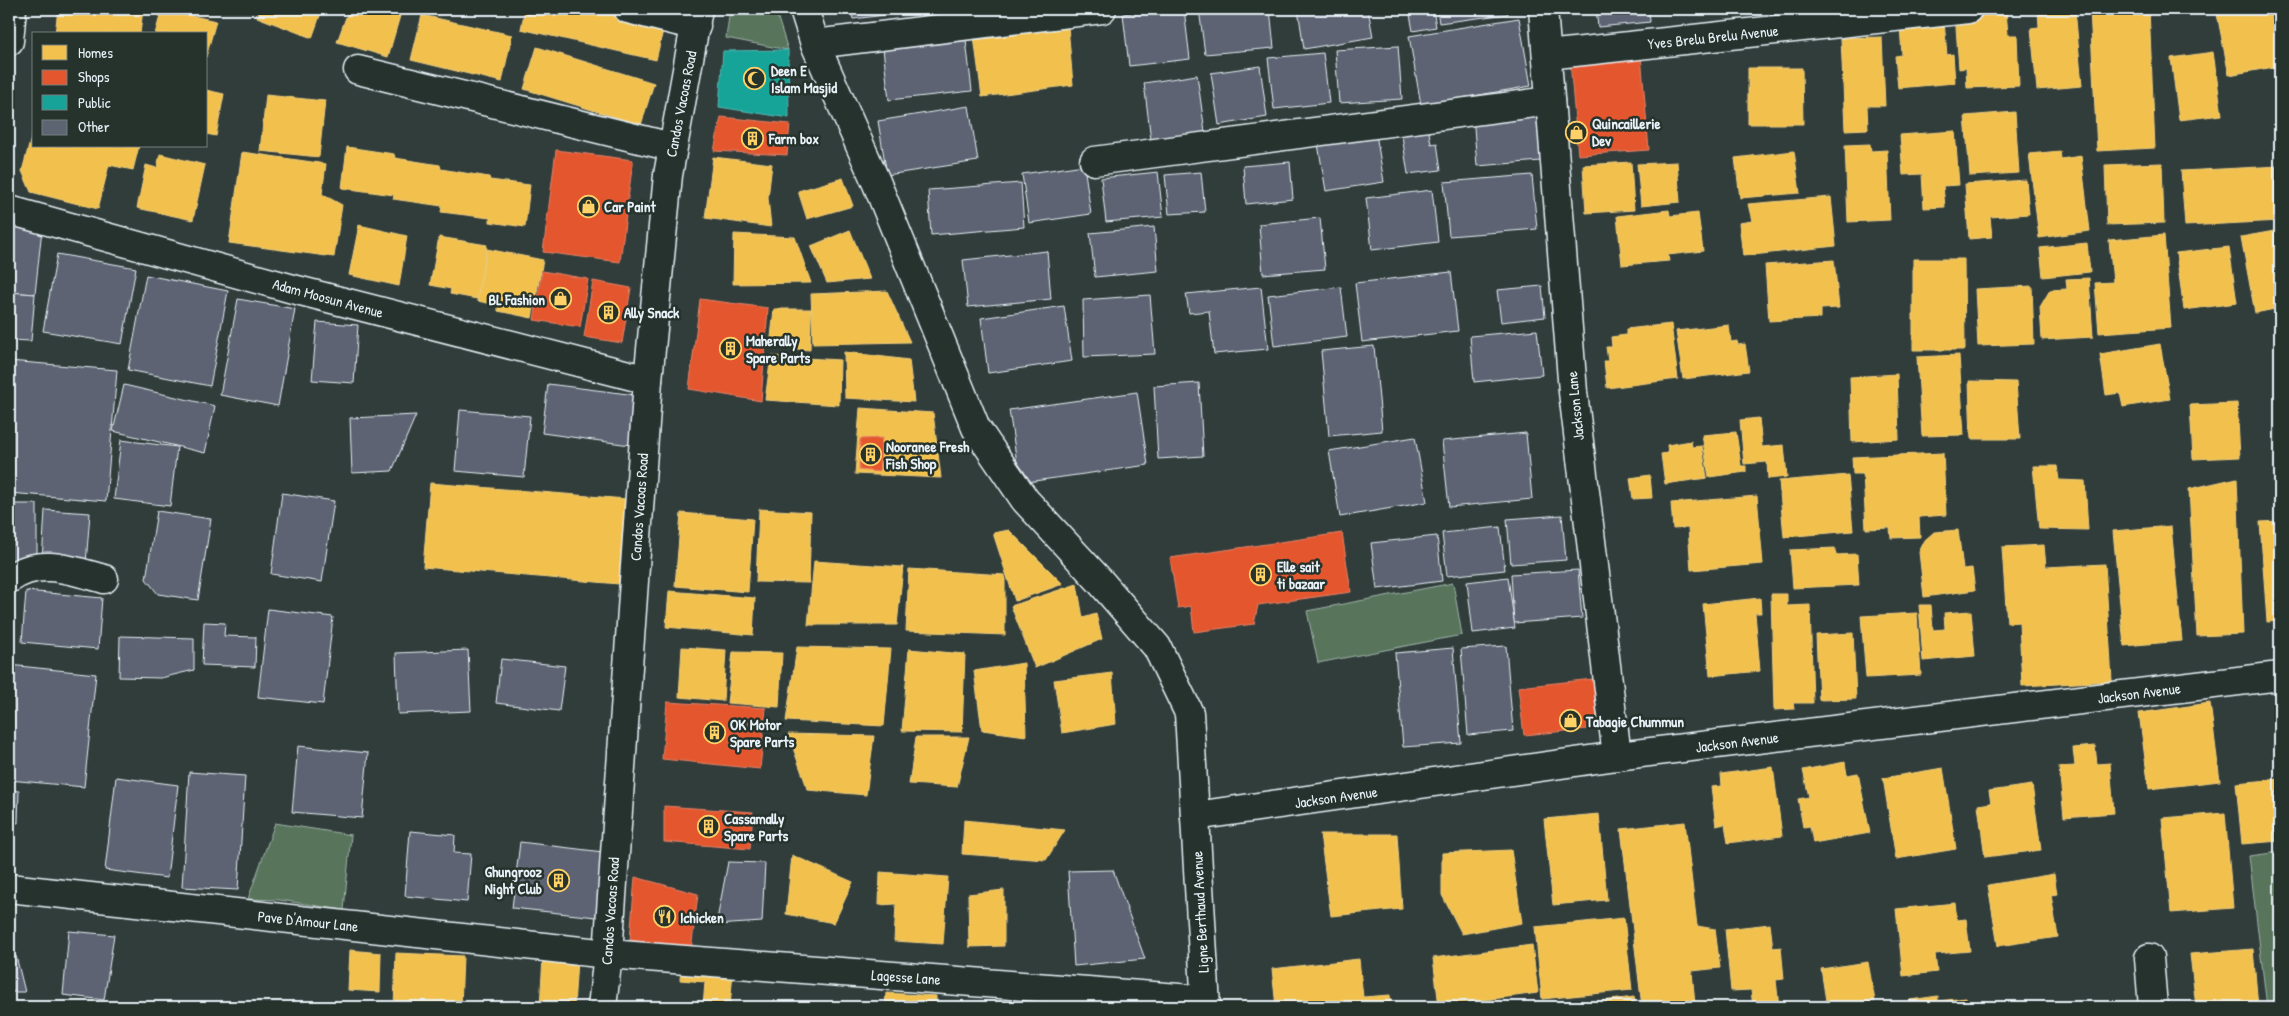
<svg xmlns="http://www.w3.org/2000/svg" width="2289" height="1016" font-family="'Patrick Hand',sans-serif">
<rect width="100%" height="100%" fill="#313d3b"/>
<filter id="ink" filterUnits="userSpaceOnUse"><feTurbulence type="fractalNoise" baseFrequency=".02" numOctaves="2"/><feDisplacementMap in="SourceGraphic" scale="10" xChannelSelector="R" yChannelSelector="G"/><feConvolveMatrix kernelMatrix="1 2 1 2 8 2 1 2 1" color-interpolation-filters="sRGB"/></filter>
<g filter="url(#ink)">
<g fill="#59755c" stroke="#a0b3aa">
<path d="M730,9h45l13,41 -62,-12z"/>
<path d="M1453,583l9,52 -144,28 -11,-52z"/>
<path d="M275,823l76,12 -7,75 -64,-10 -32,-1z"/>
<path d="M2280,852v155h-13l-18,-151z"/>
</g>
<g fill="#f2c14e" stroke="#efcf81">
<path d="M58,9h85l-3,25h-85z"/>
<path d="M162,9l54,12 -10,36v-23h-51z"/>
<path d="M260,9h60l2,1 -10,28 -55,-21z"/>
<path d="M349,9h53l-14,48 -51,-15z"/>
<path d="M525,9h65l74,17 -8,34 -135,-31z"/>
<path d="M2075,9l7,77 -45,4 -6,-62 8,-1 -1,-17z"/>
<path d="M2090,9h59l6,139 -58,3z"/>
<path d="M2216,9h54l10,57 -51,9z"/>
<path d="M2006,11l2,24h9l2,51 -52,2 -1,-20 -7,1 -4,-56z"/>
<path d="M422,15l90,20 -10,47 -91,-22z"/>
<path d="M1944,22l3,33 6,-1 2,29 -57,5 -3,-32 7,-1 -2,-29z"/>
<path d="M1068,26l5,59 -91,12 -8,-60z"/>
<path d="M1882,37l3,69h-18l1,23 -23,1 -4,-92z"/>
<path d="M537,47l117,36 -13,42 -117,-36z"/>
<path d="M2213,52l9,63 -43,5 -8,-62z"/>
<path d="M1748,68h54l1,56h-55z"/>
<path d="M206,90l18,4 -8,42 -10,-2z"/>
<path d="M266,95l59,6 -6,56 -59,-6z"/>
<path d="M2015,112l4,61 -49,3 -5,-60z"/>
<path d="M34,127v19h105l-6,24 -24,-5 -11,44 -67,-17 -9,-21z"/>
<path d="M1955,131l4,54 -16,1 2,21 -21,1 -2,-34 -19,1 -3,-40z"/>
<path d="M1870,144l1,7 16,-1 3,70 -42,2 -3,-77z"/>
<path d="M347,147l47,7 1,4 45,7 1,4 48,8 1,3 40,5 -5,42 -35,-5v-4l-49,-6 1,-6 -49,-7 1,-4 -52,-7z"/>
<path d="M1794,151l6,42 -60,5 -5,-40z"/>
<path d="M2060,151l1,8 20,-3 9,75 -51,7 -10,-84z"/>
<path d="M242,152l84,12 -4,30 20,11 -8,52 -105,-14z"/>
<path d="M160,154l45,11 -12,55 -56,-12 9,-43 11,3z"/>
<path d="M713,157l59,7 -4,34 3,29 -66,-9z"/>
<path d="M1631,162l3,48 -48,3 -3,-48z"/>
<path d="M1677,162l3,40 -39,4 -4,-42z"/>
<path d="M2162,163l2,60 -57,2 -2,-60z"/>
<path d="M2280,166v55l-95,5 -4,-55z"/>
<path d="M843,178l10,28 -46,13 -9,-28z"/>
<path d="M2026,180l3,34 -39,3 2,20 -23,2 -4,-55z"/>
<path d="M1831,197l5,49 -93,10 -4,-33 13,-2 -4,-17z"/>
<path d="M1669,210l1,6 28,-3 5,38 -35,4 1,6 -47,4 -5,-49z"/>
<path d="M359,225l48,11 -8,50 -50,-11z"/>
<path d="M850,230l20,49 -43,4 -16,-37z"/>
<path d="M2280,230v78l-25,5 -14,-76z"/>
<path d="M734,234l61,3 16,46 -78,1z"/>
<path d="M2164,235l7,93 -72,5 -4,-50 18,-1 -4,-42z"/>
<path d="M439,237l48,8 -10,54 -27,-5 1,-5 -21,-4z"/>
<path d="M2087,243l3,29 -47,5 -3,-29z"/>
<path d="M2229,247l8,56 -53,7 -8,-57z"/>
<path d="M487,249l56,11 -11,58 -34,-7v-6l-21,-4z"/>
<path d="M1913,259h51l1,91h-52z"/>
<path d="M1834,260l5,48 -18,1v9l-52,3 -4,-56z"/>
<path d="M2089,278l4,59 -51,3 -2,-33 10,-17 17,-1 -1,-10z"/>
<path d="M2032,286l2,58 -56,2 -3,-57z"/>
<path d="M887,291l23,51 -97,2 -2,-50z"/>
<path d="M774,309h37l-1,41 -40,-3z"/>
<path d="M1671,324l7,55 -71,9 -3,-27h4l-2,-14h6l-1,-10 15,-2v-6z"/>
<path d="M1729,325l2,17 6,-1 1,4 7,-1 4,27 -66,8 -7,-48z"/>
<path d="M2160,344l10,55 -47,8 -3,-14 -14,2 -6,-41z"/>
<path d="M844,352l65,8 5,42 -69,-4z"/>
<path d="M1959,355l5,80 -42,1 -5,-79z"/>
<path d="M771,356l69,4 -1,45 -74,-5z"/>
<path d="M1897,374l2,65 -47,3 -2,-65z"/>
<path d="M1969,381l47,1 4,57h-49z"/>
<path d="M2237,403l3,54 -47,2 -3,-54z"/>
<path d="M860,408l73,5 8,65 -86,-4z"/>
<path d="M1759,418l3,29 22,-2 3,32 -19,2 -1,-17 -23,2 -4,-44z"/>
<path d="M1736,432l5,34h5v6l-37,5 -7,-42z"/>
<path d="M1691,441l1,6 10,-1 5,32 -42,6 -4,-30 7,-1 -1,-8z"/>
<path d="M1943,453l3,62 -27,2 1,20 -29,1 -1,-10 -24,1 -3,-55h-10l-1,-17z"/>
<path d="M2033,466h24l2,14 26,1 3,49 -49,-1z"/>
<path d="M1650,475l2,23 -19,1 -3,-21z"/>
<path d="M1848,475l5,56 -69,6 -5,-56z"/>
<path d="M2237,478l6,156 -46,2 -8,-147z"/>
<path d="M430,483l196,16 -7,85 -196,-17z"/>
<path d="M1757,496l6,68 -72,6 -3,-42 -15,1 -2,-26z"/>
<path d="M759,509l52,3 -2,71 -53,-1z"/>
<path d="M681,513l72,6 -5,73 -73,-6z"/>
<path d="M2280,521v100l-13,1 -7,-100z"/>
<path d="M2171,526l11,115 -58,5 -11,-115z"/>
<path d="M1009,530l54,54 -48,17 -22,-68z"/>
<path d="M1958,530l5,39 9,-1 3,22 -51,7 -5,-45 6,-12 9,-8z"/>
<path d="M2044,545l2,22 59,-3 7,117 -90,5 -3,-64 -12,1 -5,-76z"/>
<path d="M1835,548l1,7 21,-1 2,31 -66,3 -3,-38z"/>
<path d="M814,561l89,6 -6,58h-89z"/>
<path d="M909,569l96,6v60l-99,-4z"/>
<path d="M1077,584l6,34 13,-4 6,25 -67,29 -24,-62z"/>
<path d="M669,591l86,7 -2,37 -87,-8z"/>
<path d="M1771,594h16v12l23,-1 3,98h-20l1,6 -20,1z"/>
<path d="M1760,598l1,15h-6l5,58 -50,5 -7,-72z"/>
<path d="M1919,605h12l2,25 12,-1 -1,-16 27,-2 4,45 -52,5z"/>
<path d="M1917,613l4,62 -55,3 -5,-62z"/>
<path d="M1853,633l3,66 -37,1 -3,-65z"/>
<path d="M682,647l44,3 -3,51 -44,-4z"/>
<path d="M797,647l94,2 -7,77 -98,-5z"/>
<path d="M909,649l56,5 -3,78 -60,-1z"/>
<path d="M733,652l49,1 -3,54 -52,-4z"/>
<path d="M1024,663l2,73 -44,-6 -8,-59z"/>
<path d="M1112,673l4,51 -54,9 -8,-53z"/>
<path d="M2210,703l10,78 -71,8 -10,-76z"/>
<path d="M788,734l86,2 -8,59 -58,-5z"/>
<path d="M916,737h53l-12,50 -48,-3z"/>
<path d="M2095,746l2,18 13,-1 4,50 -50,4 -5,-50 16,-1 -2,-18z"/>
<path d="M1845,762l2,13 11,-2 12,60 -57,10 -3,-17 -7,1 -5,-28 11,-2 -6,-27z"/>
<path d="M1773,767l9,69 -54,7 -3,-19 -9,2 -5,-39 11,-1 -1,-12z"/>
<path d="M1943,768l13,81 -60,10 -13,-81z"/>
<path d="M2280,779v62l-38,3 -6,-61z"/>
<path d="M2032,785l9,65 -56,7 -7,-52 13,-2 -2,-12z"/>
<path d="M2225,813l8,95 -62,5 -9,-95z"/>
<path d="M1599,814l8,86 -54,5 -9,-86z"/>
<path d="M964,820l101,10 -19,30 -84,-6z"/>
<path d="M1685,822l12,104 18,3 5,39 -28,3 3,34 -53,2 -21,-178z"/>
<path d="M1320,834h77l5,75 -71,7z"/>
<path d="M1511,850l11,73 -60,11 -20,-39v-42z"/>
<path d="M792,855l61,27 -19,41 -48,-9z"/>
<path d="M880,872l68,5 -5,67 -49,-3 2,-37 -17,1z"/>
<path d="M2054,874l3,20 -6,1 7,42 -60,9 -10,-61z"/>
<path d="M1004,890v56l-35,1 -1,-53z"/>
<path d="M1955,903l2,17 9,-1 4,32 -35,3 2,18 -34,4 -7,-67z"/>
<path d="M1624,918l8,72 -90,9 -7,-72z"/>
<path d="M1770,924l3,24 8,-1 3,32 -8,1 3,27h-26l-2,-17 -20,1 -6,-62z"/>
<path d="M1532,945l6,48 -99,13 -6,-48z"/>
<path d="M2253,949l5,58h-62l-6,-53z"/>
<path d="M350,950l31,3 -1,39 -32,-2z"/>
<path d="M396,953l67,3 -2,51h-67z"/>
<path d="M543,957l34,3 -3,47h-34z"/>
<path d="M1359,959l4,38 27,-2 1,12h-115l-4,-38z"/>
<path d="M1868,962l7,39 -48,6 -6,-38z"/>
<path d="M681,967l52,4 -3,36h-27l2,-25 -25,-2z"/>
<path d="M886,993l50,3v11h-51z"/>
<path d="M1938,996v5l28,-3 1,9h-56l-1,-7z"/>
<path d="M1634,997l2,10h-48v-4z"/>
<path d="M1559,1002l1,5h-43z"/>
<path d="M953,1004l66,3h-66z"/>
</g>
<g fill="#e4572e" stroke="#e5856b">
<path d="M1641,55l8,95 -71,5 -8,-94z"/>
<path d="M721,117l69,7 -3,31 -73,-4z"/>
<path d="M556,150l77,10 -13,102 -77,-10z"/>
<path d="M542,271l46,8 -8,48 -46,-7z"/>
<path d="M593,281l38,7 -9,55 -38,-6z"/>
<path d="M700,299l68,9 -7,93 -72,-12z"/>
<path d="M882,438l-3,34 -20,-2 1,-31z"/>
<path d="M1342,533l9,59 -93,13 -4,19 -60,8 -3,-26 -13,2 -8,-50z"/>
<path d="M1593,679l5,49 -74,7 -6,-48z"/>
<path d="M667,702l99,6 -6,61 -98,-10z"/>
<path d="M664,806l89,6 -3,37 -86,-7z"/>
<path d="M635,877l63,17 -7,57 -61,-11z"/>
</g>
<path fill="#17a398" stroke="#56bab5" d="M788,50l1,68 -70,-11 4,-56z"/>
<g fill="#5d6472" stroke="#e8f1f8">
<path d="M851,9h65l1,2 -64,8z"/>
<path d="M1163,9h21l6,50 -61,7 -6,-52z"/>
<path d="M1199,9h71l4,39 -69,6z"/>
<path d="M1298,9h70l5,28 -69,12z"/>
<path d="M1409,9h24l3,18 -23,4z"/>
<path d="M1437,9h70l1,5 -69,9z"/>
<path d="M1596,9h53l1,13 -52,5z"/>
<path d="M1519,18l12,68 -110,19 -12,-69z"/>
<path d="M966,40l6,51 -83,9 -6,-51z"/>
<path d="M1398,46l4,53 -63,4 -4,-53z"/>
<path d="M1323,53l6,50 -55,6 -6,-51z"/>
<path d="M1260,66l7,51 -48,8 -8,-52z"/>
<path d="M1197,75l8,57 -54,8 -7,-57z"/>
<path d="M969,106l9,55 -91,14 -9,-54z"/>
<path d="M1536,109l5,52 -64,5 -4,-52z"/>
<path d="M1428,126l3,18 6,-1 4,27 -33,4 -7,-45z"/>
<path d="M1376,134l8,48 -58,9 -8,-47z"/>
<path d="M1290,162l3,37 -47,5 -3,-38z"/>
<path d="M1084,165l7,49 -62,9 -7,-49z"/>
<path d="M1158,172l5,45 -57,5 -5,-44z"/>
<path d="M1201,172l4,40 -36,2 -4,-39z"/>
<path d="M1532,175l5,54 -88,7 -5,-54z"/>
<path d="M1021,183l3,44 -93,8 -3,-45z"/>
<path d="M1432,190l6,52 -66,8 -6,-52z"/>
<path d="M1320,218l5,51 -62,5 -4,-50z"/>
<path d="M9,225l33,4 -7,65 -26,-2z"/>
<path d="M1154,227l4,44 -63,6 -5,-44z"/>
<path d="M1047,251l4,48 -83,8 -5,-47z"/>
<path d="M57,254l79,14 -14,76 -79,-13z"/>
<path d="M1451,272l7,59 -96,11 -7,-59z"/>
<path d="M146,275l82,16 -18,95 -82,-16z"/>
<path d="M1542,286l3,31 -44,5 -4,-32z"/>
<path d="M1261,287l7,62 -54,5 -5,-43 -20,2 -3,-19z"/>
<path d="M1341,287l6,50 -73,9 -6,-51z"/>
<path d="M9,292l26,2 -4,47 -22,-1z"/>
<path d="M1150,295l5,59 -71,3 -1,-57z"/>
<path d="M238,299l57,10 -17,97 -58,-11z"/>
<path d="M1064,306l8,55 -84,12 -7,-55z"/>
<path d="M317,322l41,3 -4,58 -42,-3z"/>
<path d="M1537,330l5,45 -68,7 -4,-46z"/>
<path d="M1374,346l8,85 -53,5 -8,-85z"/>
<path d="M9,361l108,9 -11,131 -97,-8z"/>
<path d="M1199,383l4,73 -45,3 -4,-73z"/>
<path d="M548,384l88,11 -6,50 -88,-12z"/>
<path d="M124,385l91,21 -10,47 -92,-22z"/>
<path d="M1137,392l11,73 -128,18 -11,-73z"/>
<path d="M460,410l70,6 -6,61 -69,-6z"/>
<path d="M416,415l-24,56 -40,2 -2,-55z"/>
<path d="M1526,433l6,66 -83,8 -7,-66z"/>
<path d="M1415,437l12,65 -87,15 -11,-66z"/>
<path d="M121,440l56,7 -7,59 -56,-7z"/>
<path d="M282,493l52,8 -12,81 -51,-8z"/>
<rect x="9" y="504" width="28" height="58"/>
<path d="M45,510l45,3 -4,51 -44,-3z"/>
<path d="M157,511l54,8 -13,81 -40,-6 -12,-15z"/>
<path d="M1562,515l4,45 -55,4 -4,-45z"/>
<path d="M1500,527l5,43 -58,6 -5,-43z"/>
<path d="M1437,536l5,45 -65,8 -6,-46z"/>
<path d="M1578,570l4,48 -68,5 -3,-49z"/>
<path d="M1508,577l7,51 -42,5 -6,-51z"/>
<path d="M26,591l76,7 -4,51 -76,-7z"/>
<path d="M268,609l65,8 -10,87 -65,-7z"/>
<path d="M204,622l21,1 -1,13 32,1 -1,30 -53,-2z"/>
<path d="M120,636l74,2v32l-33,8 -42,-1z"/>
<path d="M1506,646l7,85 -45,4 -7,-86z"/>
<path d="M1453,648l8,95 -58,4 -8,-94z"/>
<path d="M468,650l3,61 -73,3 -2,-61z"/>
<path d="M501,659l64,7 -6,45 -63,-8z"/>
<path d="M9,665l87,9 -12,113 -75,-7 3,-48h-3z"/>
<path d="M298,746l70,7 -6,65 -70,-6z"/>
<path d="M189,772l56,4 -7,114 -56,-3z"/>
<path d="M116,777l62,8 -11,93 -62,-8z"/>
<path d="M9,790l10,1 -1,32 -9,-1z"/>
<path d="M410,831l45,4 -1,18 17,1 -4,48 -62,-6z"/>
<path d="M520,842l83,10 -7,65 -84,-9z"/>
<path d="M728,862l37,1 -3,59 -46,3z"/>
<path d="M1113,870l32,89 -71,7 -6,-95z"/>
<path d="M69,931l45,4 -10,65 -41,-5z"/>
<path d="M9,956h7l9,36h-16z"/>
</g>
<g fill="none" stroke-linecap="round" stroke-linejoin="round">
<defs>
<g id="minor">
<path d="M628,9l68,17"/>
<path d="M804,9l11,35 62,140 99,244 49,72 74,80 58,67 32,66 17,294"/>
<path d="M1543,9l30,383 44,364"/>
<path d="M9,41l3,-32"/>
<path d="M815,44l287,-35"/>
<path d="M1547,55l421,-46"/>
<path d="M358,70l314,77"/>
<path d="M1094,161l456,-60"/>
<path d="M9,210l284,79 355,91"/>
<path d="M9,579c30,-22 62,-9 95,0"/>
<path d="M1195,816l422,-60 663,-80"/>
<path d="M9,888l599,66 597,46"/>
<path d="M2149,958l4,49"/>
</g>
<path id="major" d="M602,1007l6,-53 40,-574 20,-205 30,-166"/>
</defs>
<use href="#minor" stroke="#e8f1f8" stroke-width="31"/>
<use href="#major" stroke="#e8f1f8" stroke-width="31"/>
<use href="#minor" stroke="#26332d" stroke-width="28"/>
<use href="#major" stroke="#26332d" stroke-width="28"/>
</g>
</g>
<defs>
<symbol id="mosque-ring" viewBox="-11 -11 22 22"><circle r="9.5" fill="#26332d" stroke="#ffd166" stroke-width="1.5"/><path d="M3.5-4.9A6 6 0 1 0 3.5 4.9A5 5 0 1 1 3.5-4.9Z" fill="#ffd166"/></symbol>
<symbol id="shop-ring" viewBox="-11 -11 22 22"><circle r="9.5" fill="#26332d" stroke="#ffd166" stroke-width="1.5"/><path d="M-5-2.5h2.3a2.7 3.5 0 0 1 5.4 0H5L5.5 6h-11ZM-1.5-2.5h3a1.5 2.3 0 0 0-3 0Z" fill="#ffd166"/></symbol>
<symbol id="building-ring" viewBox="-11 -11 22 22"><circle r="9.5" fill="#26332d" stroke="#ffd166" stroke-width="1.5"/><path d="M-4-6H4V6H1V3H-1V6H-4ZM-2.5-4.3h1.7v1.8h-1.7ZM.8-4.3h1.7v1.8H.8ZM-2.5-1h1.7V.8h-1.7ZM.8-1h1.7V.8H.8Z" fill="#ffd166"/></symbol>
<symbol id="restaurant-ring" viewBox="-11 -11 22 22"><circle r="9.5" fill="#26332d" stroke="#ffd166" stroke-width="1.5"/><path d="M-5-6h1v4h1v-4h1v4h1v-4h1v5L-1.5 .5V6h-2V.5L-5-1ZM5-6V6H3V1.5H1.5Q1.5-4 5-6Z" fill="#ffd166"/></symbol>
</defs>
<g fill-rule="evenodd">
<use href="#mosque-ring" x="742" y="66" width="25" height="25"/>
<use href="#shop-ring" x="1564" y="120" width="25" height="25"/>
<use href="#building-ring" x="740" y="126" width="25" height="25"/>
<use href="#shop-ring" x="576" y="194" width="25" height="25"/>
<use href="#shop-ring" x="548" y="286" width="25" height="25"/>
<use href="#building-ring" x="596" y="300" width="25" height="25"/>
<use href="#building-ring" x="718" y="336" width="25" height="25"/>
<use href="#building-ring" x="858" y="442" width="25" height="25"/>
<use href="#building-ring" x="1248" y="562" width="25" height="25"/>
<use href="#shop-ring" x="1558" y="708" width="25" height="25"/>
<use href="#building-ring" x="702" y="720" width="25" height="25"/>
<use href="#building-ring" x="696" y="814" width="25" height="25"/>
<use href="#building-ring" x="546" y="868" width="25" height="25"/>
<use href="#restaurant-ring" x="652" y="904" width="25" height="25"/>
</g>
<g text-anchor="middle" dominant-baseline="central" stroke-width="5" stroke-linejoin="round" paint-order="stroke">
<g font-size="15" fill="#e8f1f8" stroke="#26332d">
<text transform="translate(1713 37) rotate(-6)">Yves Brelu Brelu Avenue</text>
<text transform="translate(681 104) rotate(-79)">Candos Vacoas Road</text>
<text transform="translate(328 298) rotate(15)">Adam Moosun Avenue</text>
<text transform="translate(1575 406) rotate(-96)">Jackson Lane</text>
<text transform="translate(639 507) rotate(-86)">Candos Vacoas Road</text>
<text transform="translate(2139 693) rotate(-7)">Jackson Avenue</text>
<text transform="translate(1737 742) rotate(-7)">Jackson Avenue</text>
<text transform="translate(1336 797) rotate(-8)">Jackson Avenue</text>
<text transform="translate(610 911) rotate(-86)">Candos Vacoas Road</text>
<text transform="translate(1200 912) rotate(-93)">Ligne Berthaud Avenue</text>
<text transform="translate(308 921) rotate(6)">Pave D'Amour Lane</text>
<text transform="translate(906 977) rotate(4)">Lagesse Lane</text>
</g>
<g font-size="15" font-weight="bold" fill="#e8f1f8" stroke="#26332d" text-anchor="start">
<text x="771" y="70">Deen E<tspan x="771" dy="17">Islam Masjid</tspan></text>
<text x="1592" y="123">Quincaillerie<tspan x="1592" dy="17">Dev</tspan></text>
<text x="769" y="138">Farm box</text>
<text x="604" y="206">Car Paint</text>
<text x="545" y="299" text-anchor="end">BL Fashion</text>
<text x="624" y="312">Ally Snack</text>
<text x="746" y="340">Maherally<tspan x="746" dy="17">Spare Parts</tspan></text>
<text x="886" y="446">Nooranee Fresh<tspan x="886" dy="17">Fish Shop</tspan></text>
<text x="1277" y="566">Elle sait<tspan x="1277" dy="17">ti bazaar</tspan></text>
<text x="1586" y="721">Tabagie Chummun</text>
<text x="730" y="724">OK Motor<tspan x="730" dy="17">Spare Parts</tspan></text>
<text x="724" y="818">Cassamally<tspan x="724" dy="17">Spare Parts</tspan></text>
<text x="542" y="871" text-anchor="end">Ghungrooz<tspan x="542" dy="17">Night Club</tspan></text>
<text x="680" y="917">Ichicken</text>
</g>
</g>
<rect width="2289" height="1016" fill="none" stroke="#26332d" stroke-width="30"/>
<rect x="15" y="15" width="2259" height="986" fill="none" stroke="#e8f1f8" stroke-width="2" filter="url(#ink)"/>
<rect x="32" y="32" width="175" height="115" fill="#26332d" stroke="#747f7e"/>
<rect x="42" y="45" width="25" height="15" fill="#f2c14e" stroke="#747f7e"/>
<text x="78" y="58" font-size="15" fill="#e8f1f8">Homes</text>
<rect x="42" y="70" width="25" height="15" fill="#e4572e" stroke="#747f7e"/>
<text x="78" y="82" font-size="15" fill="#e8f1f8">Shops</text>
<rect x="42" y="95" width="25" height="15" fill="#17a398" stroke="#747f7e"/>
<text x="78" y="108" font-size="15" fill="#e8f1f8">Public</text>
<rect x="42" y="120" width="25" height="15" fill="#5d6472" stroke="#747f7e"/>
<text x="78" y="132" font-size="15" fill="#e8f1f8">Other</text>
</svg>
